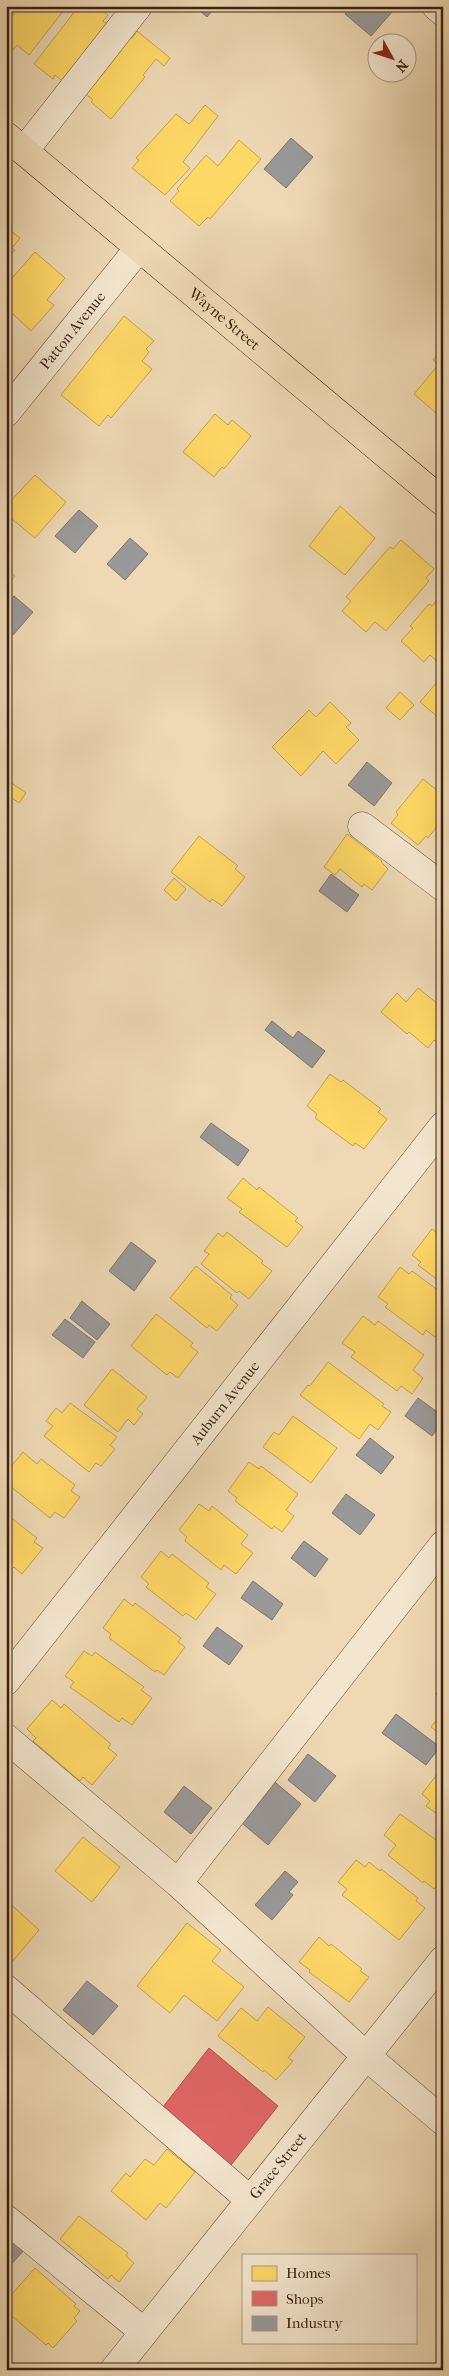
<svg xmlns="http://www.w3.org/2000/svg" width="449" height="2376" font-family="'IM FELL French Canon',serif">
<rect width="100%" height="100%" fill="#eed9b4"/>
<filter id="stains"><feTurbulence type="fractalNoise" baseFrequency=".004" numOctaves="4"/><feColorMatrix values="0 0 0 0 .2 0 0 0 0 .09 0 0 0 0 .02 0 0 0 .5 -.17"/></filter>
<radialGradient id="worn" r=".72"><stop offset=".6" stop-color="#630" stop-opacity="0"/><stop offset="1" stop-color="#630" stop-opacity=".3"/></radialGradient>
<g fill="#ffd966" stroke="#c4a24d">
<path d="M19,6h48l-38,49 -12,-10 -4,5 -7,-5v-19z"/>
<path d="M79,6h18l11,9 -5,6 7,5 -44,58 -11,-9 -2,4 -19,-15z"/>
<path d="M137,31l33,27 -6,8 -8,-7 -13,16 2,2 -34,42 -20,-17 2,-2 -10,-8 46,-56 3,2z"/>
<path d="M205,105l13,11 -35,46 7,6 -25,27 -33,-27 7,-8 -3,-2 40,-44 13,10z"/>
<path d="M239,140l22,19 -51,60 -2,-2 -9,9 -29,-25 9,-10 -2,-2 29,-34 12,11z"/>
<path d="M6,227l14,11 -8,10 3,2 -9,10z"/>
<path d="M35,252l30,26 -18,22 7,5 -23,26 -18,-17 -7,8v-37z"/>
<path d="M124,316l30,25 -8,8 3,3 -7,9 10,8 -41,49 -3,-3 -9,11 -38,-31z"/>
<path d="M443,349v70l-29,-25 24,-29 -5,-5z"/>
<path d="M215,414l13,11 4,-5 19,16 -27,33 -2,-2 -8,10 -31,-25z"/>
<path d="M35,475l31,27 -31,36 -29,-24v-8z"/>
<path d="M340,506l35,32 -30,37 -36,-29z"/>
<path d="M401,540l33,29 -8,9 3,3 -43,50 -11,-9 -9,10 -24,-21 9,-10 -5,-4 44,-50 3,2z"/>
<path d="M6,569l9,7 -9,11z"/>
<path d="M437,600l6,5v51l-5,6 -8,-7 -6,7 -23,-21 12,-13 -3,-2 19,-22 3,2z"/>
<path d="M443,675v39l-4,4 -19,-16z"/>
<path d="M400,692l14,13 -14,15 -14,-12z"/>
<path d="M330,702l21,21 -5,4 13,13 -23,24 -13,-13 -22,25 -29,-29 37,-37 7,7z"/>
<path d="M6,779l20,14 -7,10 -7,-5 -3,4 -3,-2z"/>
<path d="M423,779l20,16v24l-15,19 -2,-2 -8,9 -27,-22 7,-8 -2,-3z"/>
<path d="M347,834l35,27 -1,1 7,7 -16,21 -8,-6 -2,3 -22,-18 -5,6 -11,-8z"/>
<path d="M199,836l39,30 -3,3 10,8 -23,29 -10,-7 -2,3 -39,-30z"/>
<path d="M174,878l12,11 -10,12 -12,-11z"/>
<path d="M418,988l25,20v32l-3,4 -6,-4 -6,8 -19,-16 -2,2 -26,-22 16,-19 9,9z"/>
<path d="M330,1074l11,8 2,-2 38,29 -3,3 9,7 -23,30 -9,-6 -2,3 -38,-28 2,-4 -10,-8z"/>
<path d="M243,1178l14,12 2,-3 39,31 -3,3 8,6 -16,20 -48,-35 3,-3 -15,-11z"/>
<path d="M432,1229l8,6 3,-2v51l-25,-19 3,-3 -9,-7z"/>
<path d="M227,1232l36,29 -2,2 11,8 -23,28 -10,-8 -2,2 -36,-29 8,-10 -5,-3 14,-18 5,4z"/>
<path d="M196,1266l36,29 -2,3 8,7 -21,26 -8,-6 -2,3 -37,-30z"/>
<path d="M400,1267l9,7 3,-3 31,23v14l-5,6 5,3v10l-8,10 -9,-7 -3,5 -38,-28 3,-3 -10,-7z"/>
<path d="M156,1314l37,29 -3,3 8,6 -20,26 -8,-6 -3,3 -36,-29z"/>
<path d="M363,1316l12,9 3,-4 46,34 -11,15 10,8 -11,16 -11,-8 -4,5 -46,-34 4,-5 -13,-9z"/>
<path d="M328,1362l56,42 -2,2 9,6 -13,18 -8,-6 -11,15 -59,-44 8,-10 2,1z"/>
<path d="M112,1369l35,28 -10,12 6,5 -9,11 -6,-6 -10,13 -34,-27z"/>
<path d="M70,1403l47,34 -7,8 5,4 -14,17 -5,-3 -7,9 -45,-36 9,-10 -7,-5 10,-13 6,5z"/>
<path d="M293,1416l44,32 -26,35 -48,-36 11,-15 5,3z"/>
<path d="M23,1452l14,12 4,-5 34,26 -4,6 9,6 -16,21 -9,-6 -5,6 -44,-35v-4l5,-6 -3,-3z"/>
<path d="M249,1462l10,7 2,-3 37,28 -12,16 8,6 -12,16 -8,-6 -2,3 -37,-28 2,-3 -9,-7z"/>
<path d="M199,1504l10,7 3,-5 36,29 -7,9 12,9 -17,21 -12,-9 -3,5 -36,-29 2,-4 -8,-7z"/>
<path d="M6,1514l31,24 -3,4 9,6 -21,26 -8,-7 -3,3 -5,-4z"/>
<path d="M161,1551l8,7 3,-4 37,29 -3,4 10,7 -20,26 -10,-7 -3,3 -37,-29 3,-3 -8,-7z"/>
<path d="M124,1599l9,7 2,-3 46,35 -3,4 7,5 -21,28 -7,-5 -2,2 -46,-34 2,-4 -8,-6z"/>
<path d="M84,1651l8,5 3,-4 49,35 -3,3 11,8 -20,27 -10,-7 -3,4 -49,-35 4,-5 -9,-6z"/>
<path d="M52,1700l9,8 3,-4 47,40 -3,4 9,7 -25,30 -9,-8 -3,4 -47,-40 3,-3 -9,-9z"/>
<path d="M443,1712v24l-12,-9z"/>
<path d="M442,1768h1v50l-17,-12 4,-5 -8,-7z"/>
<path d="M400,1814l43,31v33l-9,11 -10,-8 -1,2 -35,-28 8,-10 -12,-10z"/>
<path d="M83,1837l37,30 -28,35 -37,-31z"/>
<path d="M356,1860l9,7 4,-5 11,9 1,-2 37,29 -2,3 9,7 -26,32 -57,-45 5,-6 -9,-7z"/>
<path d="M6,1900l33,30 -32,38 -1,-1z"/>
<path d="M187,1923l34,27 -9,11 32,26 -27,34 -33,-26 -14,18 -33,-27z"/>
<path d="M319,1937l10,9 2,-2 31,25 -2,2 9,6 -20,25 -40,-30 1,-2 -11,-8z"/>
<path d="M268,2007l37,30 -17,21 5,3 -17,19 -12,-10 -1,2 -45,-36 23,-28 16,13z"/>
<path d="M167,2149l28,23 -29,36 -6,-5 -14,17 -35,-29 15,-18 4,4 15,-18 9,6z"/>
<path d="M79,2216l49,37 -2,3 8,7 -15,19 -8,-7 -3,4 -48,-40z"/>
<path d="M35,2268l41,36 -2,2 6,5 -6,7 3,3 -24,27 -5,-5 -2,2 -40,-34v-10z"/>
<path d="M6,2360l11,10h-11z"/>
</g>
<path fill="#e06666" stroke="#ae514d" d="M209,2048l69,58 -51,64 -68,-58z"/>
<g fill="#999" stroke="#7d7571">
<path d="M194,6h22l-9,11z"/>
<path d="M351,6h34l7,6 -21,24 -26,-22z"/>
<path d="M291,138l22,19 -27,31 -22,-19z"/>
<path d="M79,510l19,16 -23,27 -20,-17z"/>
<path d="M130,538l18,16 -23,26 -18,-16z"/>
<path d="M14,596l19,16 -20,23 -7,-5v-25z"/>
<path d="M367,762l25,21 -18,23 -26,-21z"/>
<path d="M331,874l28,21 -12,17 -28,-21z"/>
<path d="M272,1021l21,17 5,-7 27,20 -13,17 -47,-38z"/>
<path d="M211,1123l38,27 -11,16 -38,-29z"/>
<path d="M131,1242l25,19 -22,30 -25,-20z"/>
<path d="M82,1301l28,23 -13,16 -27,-22z"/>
<path d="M65,1319l30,23 -12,16 -31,-23z"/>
<path d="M418,1398l25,18v6l-11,14 -27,-20z"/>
<path d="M370,1438l24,19 -13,17 -25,-19z"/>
<path d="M346,1494l29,21 -15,20 -28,-22z"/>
<path d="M304,1541l24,18 -13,18 -24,-19z"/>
<path d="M253,1581l30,23 -11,16 -31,-22z"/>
<path d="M217,1627l26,19 -14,19 -26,-19z"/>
<path d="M443,1685v14l-7,-5z"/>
<path d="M396,1714l44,33 -14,18 -44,-32z"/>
<path d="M308,1754l28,22 -21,26 -27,-22z"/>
<path d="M270,1778l31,26 -33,41 -31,-26z"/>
<path d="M184,1786l28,22 -21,26 -27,-22z"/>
<path d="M285,1871l13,11 -9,10 4,3 -21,25 -17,-15z"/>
<path d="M87,1981l31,25 -25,29 -30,-25z"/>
<path d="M6,2230l20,18 -19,21h-1z"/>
</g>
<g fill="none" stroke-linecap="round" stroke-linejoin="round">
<defs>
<g id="minor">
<path d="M436,6l7,6"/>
<path d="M24,151l114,-145"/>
<path id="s1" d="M6,413l133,-165"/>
<path d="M362,826l81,61"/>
<path id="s2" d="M6,1681l437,-555"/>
<path d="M6,1738l172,145 188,173 77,65"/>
<path d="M178,1883l265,-338"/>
<path d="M6,1989l244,211"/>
<path d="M6,2219l138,113"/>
<path id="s3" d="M114,2370l329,-410"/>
</g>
<g id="major">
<path id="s4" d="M6,136l437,366"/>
</g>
</defs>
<use href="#minor" stroke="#684e3b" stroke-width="29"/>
<use href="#major" stroke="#3b2013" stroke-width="29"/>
<use href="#minor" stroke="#f4e6ce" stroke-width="28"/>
<use href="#major" stroke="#eed9b4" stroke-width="28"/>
</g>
<g text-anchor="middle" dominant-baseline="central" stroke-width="5" stroke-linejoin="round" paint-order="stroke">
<g font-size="15" fill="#3b2013" stroke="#f4e6ce">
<text stroke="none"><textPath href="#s4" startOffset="285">Wayne Street</textPath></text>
<text stroke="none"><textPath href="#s1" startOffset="106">Patton Avenue</textPath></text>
<text stroke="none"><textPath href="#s2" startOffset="354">Auburn Avenue</textPath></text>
<text stroke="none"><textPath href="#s3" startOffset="262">Grace Street</textPath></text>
</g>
</g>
<rect width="449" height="2376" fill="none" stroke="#eed9b4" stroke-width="25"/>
<rect x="8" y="8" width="434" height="2361" fill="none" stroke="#3b2013" stroke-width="2.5"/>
<rect x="12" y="12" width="424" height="2351" fill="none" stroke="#3b2013"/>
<rect x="242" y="2254" width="175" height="90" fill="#f4e6ce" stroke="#aa9783"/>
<rect x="252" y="2266" width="25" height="15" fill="#ffd966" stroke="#aa9783"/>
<text x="286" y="2278" font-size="15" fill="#3b2013">Homes</text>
<rect x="252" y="2291" width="25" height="15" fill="#e06666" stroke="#aa9783"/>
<text x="286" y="2304" font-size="15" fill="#3b2013">Shops</text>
<rect x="252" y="2316" width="25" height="15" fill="#999999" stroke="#aa9783"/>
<text x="286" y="2328" font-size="15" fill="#3b2013">Industry</text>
<g transform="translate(392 58) rotate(130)"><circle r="24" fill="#f4e6ce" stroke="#aa9783"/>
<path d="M0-4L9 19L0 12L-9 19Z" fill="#8f2418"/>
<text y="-8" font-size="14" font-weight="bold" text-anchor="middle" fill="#3b2013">N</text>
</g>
<rect width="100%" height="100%" filter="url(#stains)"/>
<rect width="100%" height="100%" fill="url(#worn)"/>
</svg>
